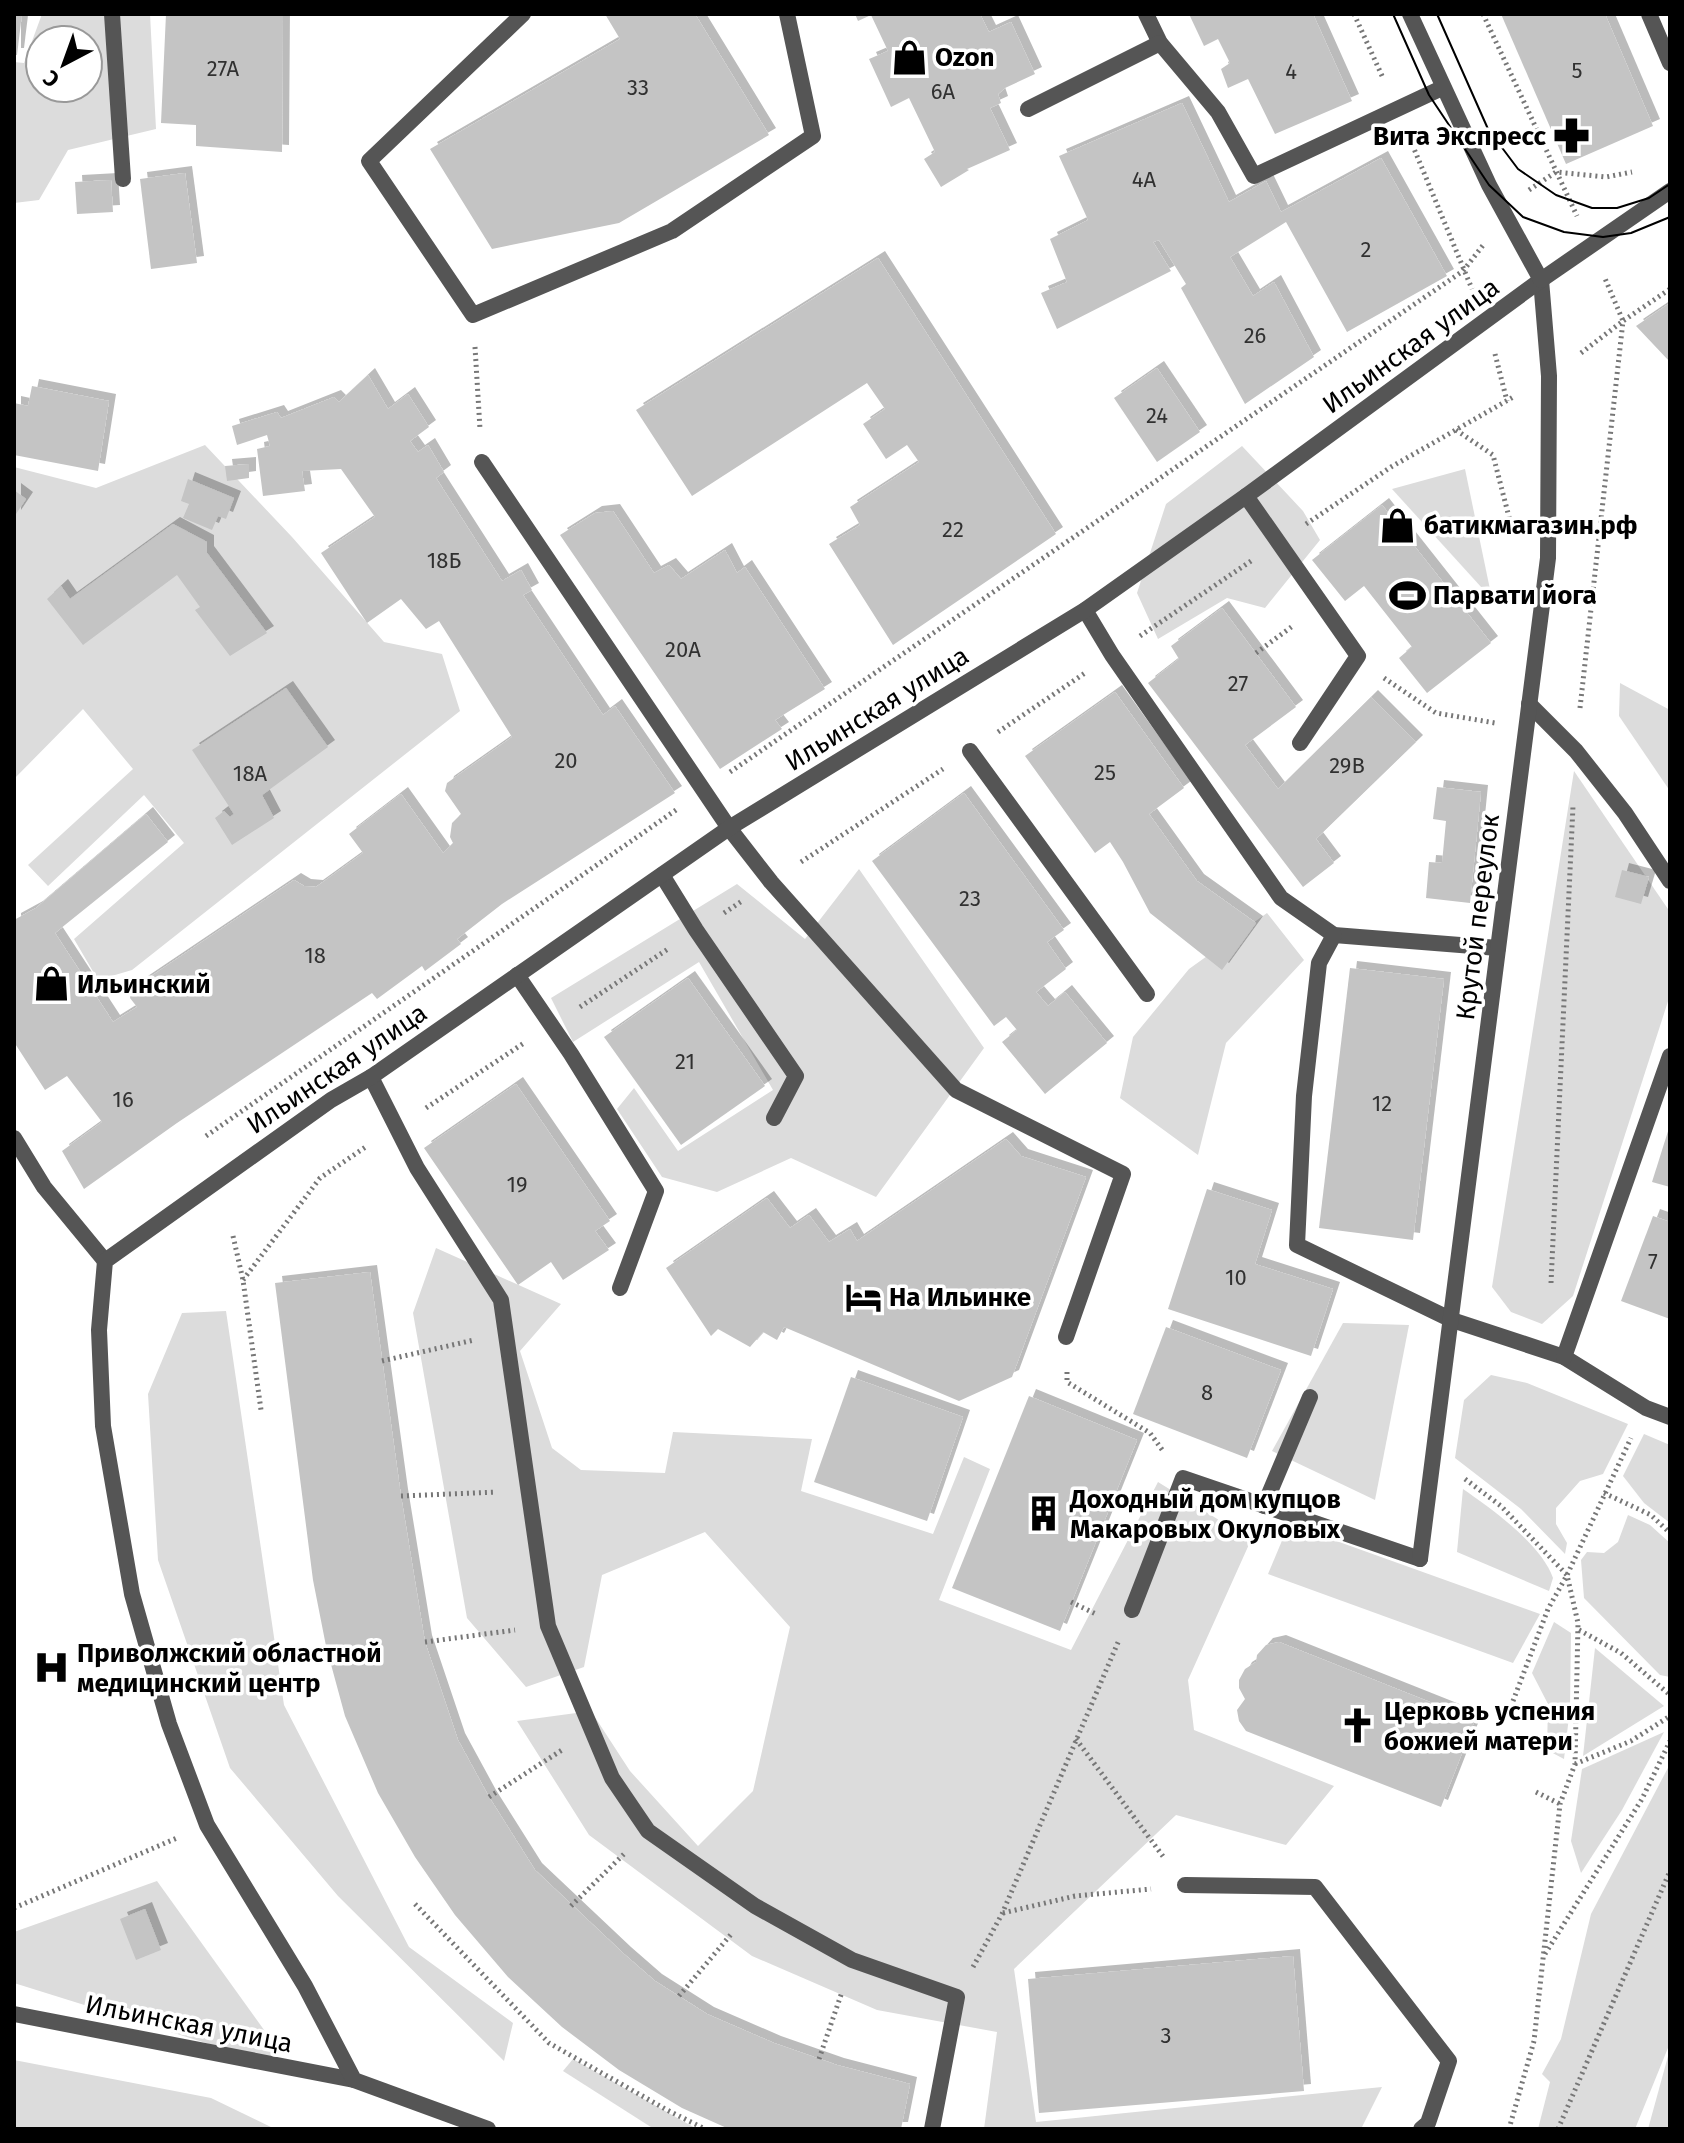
<svg xmlns="http://www.w3.org/2000/svg" width="1684" height="2143" font-family="'Fira Sans',sans-serif">
<defs>
<filter id="shadow"><feDropShadow dx="7" dy="-7" stdDeviation="0" flood-color="#0004"/></filter>
</defs>
<rect width="100%" height="100%" fill="#fff"/>
<g fill="#dcdcdc" fill-rule="evenodd">
<path d="M42,14h108l6,115 -88,21 -29,50 -25,3v-141l10,1zM40,40h48v48h-48z"/>
<path d="M205,445l87,92 92,105 58,12 18,57 -328,259 -34,10 -24,-41 110,-96 -40,-48 -96,91 -20,-21 105,-96 -50,-60 -69,70v-312l82,21z"/>
<path d="M1242,446l61,65 17,29 -55,68 -38,-10 -69,41 -21,-46 29,-89z"/>
<path d="M1465,469l27,130 -100,-110z"/>
<path d="M1620,683l50,27v81l-51,-75z"/>
<path d="M1574,771l96,141v83l-97,301 -31,28 -31,-12 -19,-25z"/>
<path d="M859,869l125,179 -108,149 -85,-39 -74,34 -55,-15 -45,-68 17,-21 44,63 95,-61 -74,-128 -126,80 -22,-44 186,-114 68,55z"/>
<path d="M1267,913l37,47 -78,83 -28,112 -78,-57 13,-61 56,-68z"/>
<path d="M436,1248l125,56 -41,47 32,97 29,22 84,3 8,-41 139,7 -11,52 132,43 31,-77 26,12 -51,131 132,50 87,-168 93,58 -63,140 6,50 140,56 -48,59 -110,-30 -162,154 22,153 346,-35 -21,42h-377l13,-97 -120,-22 -125,-54 -163,-121 -72,-114 74,-10 39,60 68,75 55,-55 37,-164 -85,-95 -103,43 -18,92 -58,20 -59,-69 -54,-305z"/>
<path d="M226,1311l58,394 125,242 104,76 -9,38 -166,-165 -108,-128 -72,-208 -10,-166 34,-81z"/>
<path d="M1343,1323l66,2 -34,175 -103,-49z"/>
<path d="M1491,1375l36,8 101,41 -25,50 -23,7 -24,27v16l11,19 -2,11 -44,-45 -66,-51 9,-58z"/>
<path d="M1644,1434l26,11v78l-26,-20 -21,-27z"/>
<path d="M1463,1489c30,21 78,55 90,89l-4,13 -92,-39z"/>
<path d="M1628,1515l22,10 20,18v134l-10,-2 -76,-77 -3,-38 6,-8 17,1 14,-11z"/>
<path d="M1289,1524l251,90 -27,49 -245,-89z"/>
<path d="M1554,1622l17,11 -1,75 -6,51 -17,-9 1,-46 -16,-31z"/>
<path d="M1595,1648l69,58 -81,50z"/>
<path d="M1664,1732l-42,78 -41,63 -10,-32 11,-72z"/>
<path d="M1670,1764v279l-35,86h-97l12,-47 -8,-8 19,-35 30,-125z"/>
<path d="M157,1881l120,167 -7,15 -256,-80v-51z"/>
<path d="M1670,2049v80h-22z"/>
<path d="M573,2059l124,70h-43l-91,-58z"/>
<path d="M14,2060l197,38 64,31h-261z"/>
</g>
<g fill="#c4c4c4" filter="url(#shadow)">
<path d="M14,14h8l-5,41h-3z"/>
<path d="M166,14h117l-1,138 -86,-6v-21l-35,-2z"/>
<path d="M605,14h90l74,121 -150,88 -127,26 -62,-100 190,-110z"/>
<path d="M855,14h125l9,18 22,-10 24,52 -30,14 -7,6 3,9 -11,5 20,42 -43,19 2,1 -28,17 -17,-28 11,-7 -26,-54 -18,9 -22,-48 19,-8 -17,-36 -13,6z"/>
<path d="M1189,14h124l39,87 -77,33 -27,-55 -20,9 -7,-19 9,-6 -12,-24 -14,7z"/>
<path d="M1501,14h104l48,112 -87,38z"/>
<path d="M1182,103l47,99 37,-21 15,31 100,-54 66,118 -100,56 -61,-110 -56,35 23,39 21,-14 40,75 -69,47 -64,-116 5,-4 -27,-44 -6,2 18,29 -114,58 -16,-36 26,-11 -17,-43 38,-19 -29,-64z"/>
<path d="M185,173l12,90 -46,6 -11,-90z"/>
<path d="M111,180l2,32 -36,2 -2,-32z"/>
<path d="M878,258l178,276 -163,111 -64,-101 31,-19 -10,-18 69,-45 -12,-17 -21,14 -23,-35 22,-15 -18,-26 -175,113 -56,-86z"/>
<path d="M1670,303v59l-34,-36z"/>
<path d="M1157,368l43,64 -43,30 -43,-64z"/>
<path d="M368,375l20,34 20,-15 21,33 -19,14 8,11 10,-7 16,27 -8,6 66,103 19,-11 11,20 -9,5 80,120 12,-9 60,87 -173,111 -45,35 4,5 -36,27 -3,-5 -45,33 -5,-6 -195,130 -93,66 -22,-38 40,-29 -35,-46 -22,14 -31,-48v-122l22,-12 110,-94 22,28 -113,91 58,89 24,-15 -7,-9 2,-9 162,-109 10,6 12,1 47,-34 -14,-19 52,-40 42,59 10,-10 -3,-6 2,-14 9,-9 -16,-23 2,-8 65,-46 -73,-116 -13,8 -25,-30 -34,24 -46,-70 54,-36 -34,-48 -39,2 3,20 -42,5 -6,-47 13,-3 -3,-11 -30,10 -5,-19 45,-14 4,6 53,-21 5,5z"/>
<path d="M32,386l77,15 -11,70 -84,-16v-52l14,3z"/>
<path d="M249,464v14l-22,3 -2,-15z"/>
<path d="M188,479l46,19 -8,21 -8,-3 -6,14 -29,-12 6,-14 -8,-3z"/>
<path d="M14,490l12,9 -12,18z"/>
<path d="M1382,505l109,138 -64,50 -28,-35 13,-11 -48,-61 -19,15 -33,-41z"/>
<path d="M613,511l41,62 15,-8 12,14 44,-29 12,23 8,-6 80,122 -50,31 7,9 -62,40 -160,-234 35,-22z"/>
<path d="M173,524l34,18v11l60,80 -37,23 -35,-46 5,-3 -23,-32 -94,70 -36,-46 14,-13 9,13z"/>
<path d="M1222,608l74,99 -51,38 33,44 93,-92 45,45 -100,97 18,24 -31,24 -155,-204 31,-24 -8,-13z"/>
<path d="M286,688l42,59 -66,48 12,23 -42,27 -17,-27 9,-7 6,6 4,-3 -42,-64z"/>
<path d="M1115,692l69,96 -35,26 48,67 59,42 -34,47 -72,-57 -27,-51 -13,-20 -15,11 -70,-97z"/>
<path d="M1437,787l44,5 -11,111 -44,-5 3,-36 13,1 4,-42 -13,-2z"/>
<path d="M964,793l100,137 -17,12 19,27 -30,23 12,14 17,-14 42,51 -62,51 -43,-52 15,-12 -11,-13 -12,9 -122,-165z"/>
<path d="M1622,870l27,7 -8,27 -26,-7z"/>
<path d="M1350,968l94,11 -31,261 -94,-12z"/>
<path d="M688,978l77,108 -84,59 -77,-108z"/>
<path d="M516,1084l94,137 -15,10 14,19 -46,30 -12,-18 -33,23 -94,-137z"/>
<path d="M1669,1128l1,1v58l-18,-5z"/>
<path d="M1006,1139l15,17 65,21 -74,200 -53,24 -175,-74 -7,13 -14,-8 -13,15 -32,-18 -7,7 -45,-68 101,-70 23,30 19,-13 20,27 21,-13 7,12z"/>
<path d="M1207,1189l65,21 -17,54 78,25 -22,67 -143,-47z"/>
<path d="M1653,1216l17,6v97l-49,-18z"/>
<path d="M370,1272l31,224 24,146 33,98 31,57 46,73 89,84 31,27 52,33 67,29 63,22 73,19 -9,45h-172l-47,-21 -63,-38 -57,-43 -54,-50 -53,-62 -40,-58 -37,-64 -33,-77 -19,-70 -13,-66 -38,-297z"/>
<path d="M1166,1327l115,43 -34,88 -114,-44z"/>
<path d="M851,1377l112,40 -36,104 -113,-39z"/>
<path d="M1029,1396l108,44 -77,191 -108,-43z"/>
<path d="M1279,1642l196,78 -34,87 -195,-76 -7,-10 -2,-11 8,-11 -6,-11v-8l6,-11 11,-7 1,-7 9,-10z"/>
<path d="M145,1909l16,41 -25,10 -16,-41z"/>
<path d="M1293,1956l11,135 -265,22 -11,-134z"/>
</g>
<g fill="none" stroke-linecap="round" stroke-linejoin="round">
<g stroke="#777" stroke-width="5" stroke-dasharray="2 4" stroke-linecap="butt">
<path d="M1354,14l29,64"/>
<path d="M1483,14l94,202"/>
<path d="M1410,139l62,150"/>
<path d="M1529,190l27,-18 50,5 26,-5"/>
<path d="M475,347l5,82"/>
<path d="M1581,353l42,-32 -19,-45"/>
<path d="M1495,354l12,47"/>
<path d="M1456,430l37,25 17,66"/>
<path d="M1306,524l85,-57 124,-71"/>
<path d="M1140,636l111,-75"/>
<path d="M1256,653l38,-28"/>
<path d="M1384,678l52,35 59,10"/>
<path d="M1580,708l43,-387 47,-32"/>
<path d="M998,732l87,-59"/>
<path d="M730,772l733,-501 21,-27"/>
<path d="M801,862l142,-93"/>
<path d="M724,913l18,-12"/>
<path d="M580,1007l88,-58"/>
<path d="M426,1108l98,-65"/>
<path d="M206,1136l470,-326"/>
<path d="M233,1236l10,44 18,130"/>
<path d="M243,1280l77,-102 47,-32"/>
<path d="M1551,1283l22,-477"/>
<path d="M382,1361l92,-21"/>
<path d="M1067,1372v10l83,51 13,18"/>
<path d="M1465,1479l36,27 66,69 11,48 -3,141 -15,40 -26,237 -25,88"/>
<path d="M1604,1493l47,22 19,18"/>
<path d="M401,1496l95,-4"/>
<path d="M1071,1602l27,13"/>
<path d="M1579,1630l42,23 49,42"/>
<path d="M425,1642l90,-12"/>
<path d="M1513,1701l35,-92 19,-34 64,-137"/>
<path d="M1076,1739l89,120"/>
<path d="M1575,1764l56,-23 39,-25"/>
<path d="M1536,1792l24,12"/>
<path d="M489,1797l73,-47"/>
<path d="M415,1904l134,139 118,67 38,19"/>
<path d="M571,1906l54,-53"/>
<path d="M14,1908l163,-70"/>
<path d="M1003,1913l72,-17 76,-7"/>
<path d="M1545,1954l97,-155 28,-58"/>
<path d="M973,1967l29,-53 117,-274"/>
<path d="M679,1996l54,-64"/>
<path d="M819,2059l23,-67"/>
<path d="M1558,2129l112,-258"/>
</g>
<g stroke="#555" stroke-width="16">
<path d="M112,14l11,165"/>
<path d="M523,14l-154,147 104,154 199,-84 141,-95 -26,-122"/>
<path d="M1146,14l14,29 58,69 36,64 188,-88"/>
<path d="M1649,14l21,49"/>
<path d="M1028,109l132,-66"/>
<path d="M482,462l247,366 42,54 185,208 167,84 -57,163"/>
<path d="M1246,496l112,160 -58,87"/>
<path d="M1085,610l27,45 169,243 53,37 164,13"/>
<path d="M1529,704l47,47 49,62 45,68"/>
<path d="M970,751l177,243"/>
<path d="M662,875l34,55 100,146 -22,42"/>
<path d="M1334,935l-15,28 -15,133 -7,149 155,75 112,37 82,51 24,9"/>
<path d="M517,975l54,79 85,137 -36,97"/>
<path d="M371,1077l46,91 84,132 47,326 64,152 36,53 107,75 97,54 105,37 -25,132"/>
<path d="M14,1138l30,49 61,74"/>
<path d="M1564,1357l106,-301"/>
<path d="M1264,1506l46,-109"/>
<path d="M1132,1610l51,-132 237,81"/>
<path d="M1185,1885l130,2 134,174 -21,62 -7,6"/>
</g>
<g stroke="#555" stroke-width="16">
<path d="M1420,1559l128,-1001 1,-182 -8,-96"/>
<path d="M14,2014l340,66"/>
<path d="M488,2129l-134,-49 -49,-94 -98,-161 -38,-101 -37,-130 -29,-168 -4,-96 6,-69 226,-161 40,-23 358,-249 356,-218 161,-114 295,-216"/>
</g>
<path stroke="#555" stroke-width="16" d="M1410,14l79,171 52,95 129,-89"/>
<g stroke="#000" stroke-width="2">
<path d="M1393,14l36,81 60,90 34,32 41,15 39,5 28,-4 39,-16"/>
<path d="M1437,14l51,115 30,40 38,26 36,13h25l32,-10 21,-14"/>
</g>
</g>
<defs>
<symbol id="shop-bare" viewBox="-9 -9 18 18"><path d="M-5-2.5h2.3a2.7 3.5 0 0 1 5.4 0H5L5.5 6h-11ZM-1.5-2.5h3a1.5 2.3 0 0 0-3 0Z" fill="#000" stroke="#fff" stroke-width="2.5" paint-order="stroke"/></symbol>
<symbol id="pharmacy-bare" viewBox="-9 -9 18 18"><path d="M-2-6h4v4h4v4h-4v4h-4v-4h-4v-4h4Z" fill="#000" stroke="#fff" stroke-width="2.5" paint-order="stroke"/></symbol>
<symbol id="stadium-bare" viewBox="-9 -9 18 18"><path d="M0-5a6.5 5 0 1 0 0 10a6.5 5 0 1 0 0-10ZM-3.5-1.8h7v3.6h-7Z" fill="#000" stroke="#fff" stroke-width="2.5" paint-order="stroke"/></symbol>
<symbol id="hotel-bare" viewBox="-9 -9 18 18"><path d="M-6-4.5h1.5V1H6V5H4.5V3h-9V5H-6ZM-4 0a1.8 1.8 0 1 1 3.6 0ZM.5 0V-2.5h3Q6-2.5 6 0Z" fill="#000" stroke="#fff" stroke-width="2.5" paint-order="stroke"/></symbol>
<symbol id="building-bare" viewBox="-9 -9 18 18"><path d="M-4-6H4V6H1V3H-1V6H-4ZM-2.5-4.3h1.7v1.8h-1.7ZM.8-4.3h1.7v1.8H.8ZM-2.5-1h1.7V.8h-1.7ZM.8-1h1.7V.8H.8Z" fill="#000" stroke="#fff" stroke-width="2.5" paint-order="stroke"/></symbol>
<symbol id="hospital-bare" viewBox="-9 -9 18 18"><path d="M-5-5h3v3.5h4V-5h3V5h-3V1.5h-4V5h-3Z" fill="#000" stroke="#fff" stroke-width="2.5" paint-order="stroke"/></symbol>
<symbol id="church-bare" viewBox="-9 -9 18 18"><path d="M-1.2-6h2.4v3.5h3.3v2.4h-3.3V6h-2.4V-.1h-3.3v-2.4h3.3Z" fill="#000" stroke="#fff" stroke-width="2.5" paint-order="stroke"/></symbol>
</defs>
<g fill-rule="evenodd">
<use href="#shop-bare" x="884" y="32" width="51" height="51"/>
<use href="#pharmacy-bare" x="1546" y="110" width="51" height="51"/>
<use href="#shop-bare" x="1372" y="500" width="51" height="51"/>
<use href="#stadium-bare" x="1382" y="570" width="51" height="51"/>
<use href="#shop-bare" x="26" y="958" width="51" height="51"/>
<use href="#hotel-bare" x="838" y="1272" width="51" height="51"/>
<use href="#building-bare" x="1018" y="1488" width="51" height="51"/>
<use href="#hospital-bare" x="26" y="1642" width="51" height="51"/>
<use href="#church-bare" x="1332" y="1700" width="51" height="51"/>
</g>
<g text-anchor="middle" dominant-baseline="central" stroke-width="7" stroke-linejoin="round" paint-order="stroke">
<g font-size="22" fill="#313131">
<text x="223" y="68">27А</text>
<text x="1577" y="70">5</text>
<text x="1291" y="71">4</text>
<text x="638" y="87">33</text>
<text x="943" y="91">6А</text>
<text x="1144" y="179">4А</text>
<text x="1366" y="249">2</text>
<text x="1255" y="335">26</text>
<text x="1157" y="415">24</text>
<text x="953" y="529">22</text>
<text x="444" y="560">18Б</text>
<text x="683" y="649">20А</text>
<text x="1238" y="683">27</text>
<text x="566" y="760">20</text>
<text x="1347" y="765">29В</text>
<text x="1105" y="772">25</text>
<text x="250" y="773">18А</text>
<text x="970" y="898">23</text>
<text x="315" y="955">18</text>
<text x="685" y="1061">21</text>
<text x="123" y="1099">16</text>
<text x="1382" y="1103">12</text>
<text x="517" y="1184">19</text>
<text x="1653" y="1261">7</text>
<text x="1236" y="1277">10</text>
<text x="1207" y="1392">8</text>
<text x="1166" y="2035">3</text>
</g>
<g font-size="26" font-weight="bold" fill="#000" stroke="#fff" text-anchor="start">
<text x="935" y="57">Ozon</text>
<text x="1546" y="136" text-anchor="end">Вита Экспресс</text>
<text x="1424" y="525">батикмагазин.рф</text>
<text x="1433" y="595">Парвати йога</text>
<text x="77" y="984">Ильинский</text>
<text x="889" y="1297">На Ильинке</text>
<text x="1070" y="1499">Доходный дом купцов<tspan x="1070" dy="30">Макаровых Окуловых</tspan></text>
<text x="77" y="1653">Приволжский областной<tspan x="77" dy="30">медицинский центр</tspan></text>
<text x="1384" y="1711">Церковь успения<tspan x="1384" dy="30">божией матери</tspan></text>
</g>
<g font-size="26" fill="#000" stroke="#fff">
<text transform="translate(1411 346) rotate(-36)">Ильинская улица</text>
<text transform="translate(877 709) rotate(-32)">Ильинская улица</text>
<text transform="translate(1478 917) rotate(-83)">Крутой переулок</text>
<text transform="translate(337 1069) rotate(-34)">Ильинская улица</text>
<text transform="translate(189 2024) rotate(11)">Ильинская улица</text>
</g>
</g>
<rect width="1684" height="2143" fill="none" stroke="#000000" stroke-width="32"/>
<g transform="translate(64 64) rotate(221)"><circle r="38" fill="#ffffff" stroke="#999999" stroke-width="2"/>
<path d="M0-6L14 30L0 20L-14 30Z" fill="#000000"/>
<text y="-12" font-size="22" font-weight="bold" text-anchor="middle" fill="#000000">С</text>
</g>
</svg>
